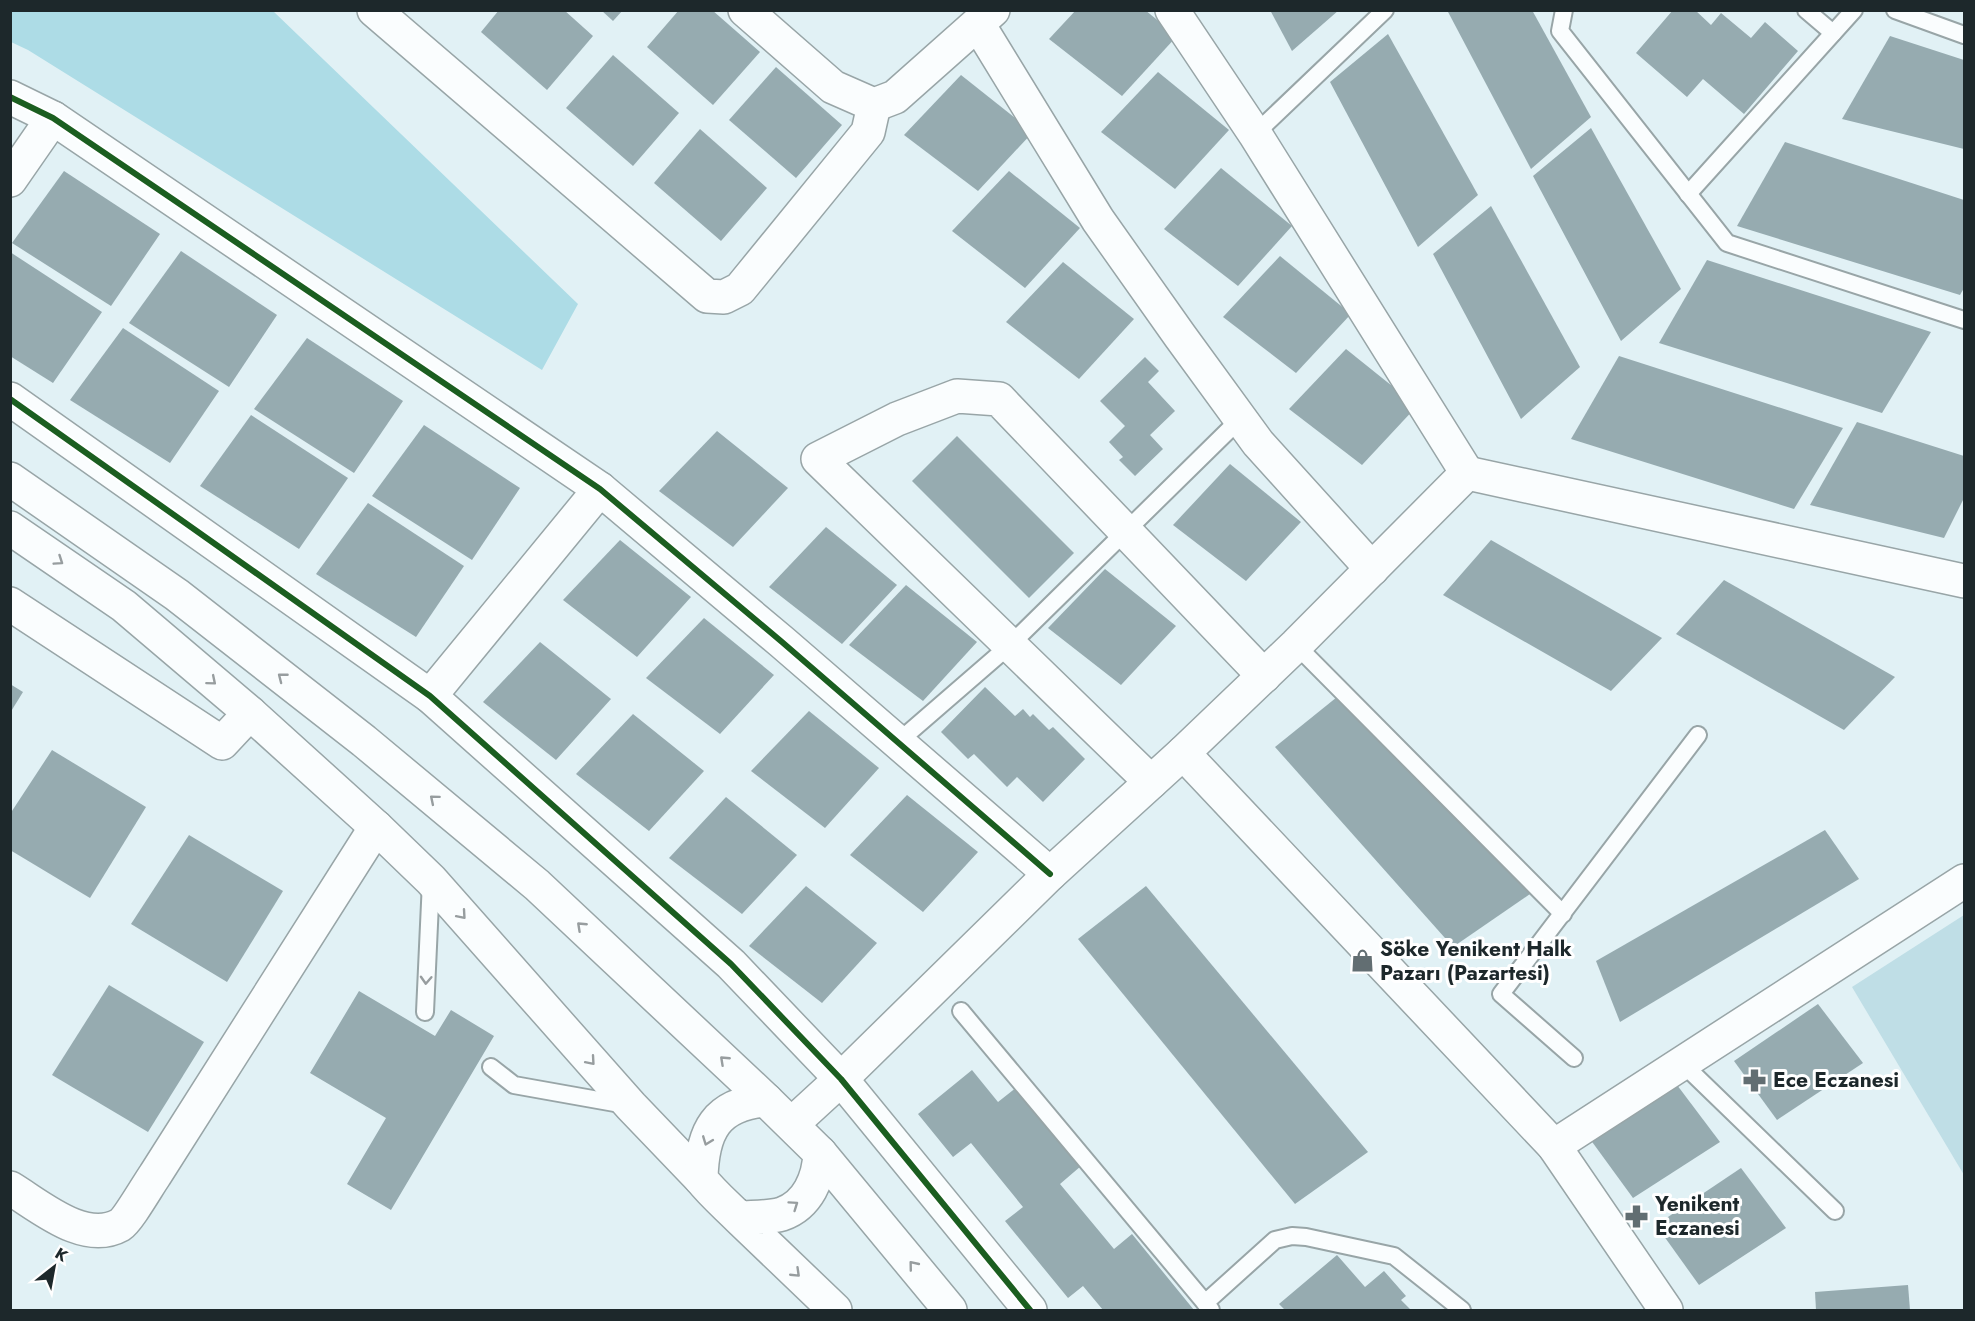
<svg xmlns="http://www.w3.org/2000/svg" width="1975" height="1321" font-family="Jost,sans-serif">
<rect width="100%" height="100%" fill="#e1f1f5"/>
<path fill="#bfdee6" d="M1964,915v260l-112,-188z"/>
<path fill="#addce6" d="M11,10l262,1 305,293 -36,66 -514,-320 -17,-8z"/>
<g fill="#96abb0">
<path d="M499,10h65l29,26 -46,54 -66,-58z"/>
<path d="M601,10h22l-10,11z"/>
<path d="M679,10h33l48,42 -47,53 -66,-58z"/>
<path d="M1076,10h69l32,26 -55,60 -73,-57z"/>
<path d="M1270,10h69l-47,41z"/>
<path d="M1447,10h85l59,107 -60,52z"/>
<path d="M1673,10h22l16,15 10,-12 30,25 14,-16 33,29 -54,63 -41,-35 -16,18 -51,-44z"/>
<path d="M1388,34l90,161 -60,52 -88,-165z"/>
<path d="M1890,36l74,24v89l-122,-30z"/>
<path d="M613,55l66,58 -46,53 -67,-58z"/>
<path d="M776,67l66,58 -46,53 -67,-58z"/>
<path d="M1158,72l71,58 -54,59 -74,-57z"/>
<path d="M961,75l72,57 -55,59 -74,-56z"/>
<path d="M1591,128l90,161 -60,52 -88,-165z"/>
<path d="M700,129l67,59 -46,53 -67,-58z"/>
<path d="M1785,142l179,58v88l-4,7 -223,-69z"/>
<path d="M1221,168l71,58 -54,60 -74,-57z"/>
<path d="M64,171l96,63 -49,72 -99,-63z"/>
<path d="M1009,171l71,57 -55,60 -73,-57z"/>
<path d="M1491,206l89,161 -59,52 -88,-165z"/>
<path d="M181,251l96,64 -48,72 -100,-64z"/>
<path d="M10,252l92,60 -49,71 -43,-27z"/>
<path d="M1280,256l71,58 -55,59 -73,-56z"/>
<path d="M1707,260l224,72 -49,81 -223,-70z"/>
<path d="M1063,262l71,57 -55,60 -73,-57z"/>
<path d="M123,328l96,63 -49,72 -100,-63z"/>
<path d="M307,338l96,63 -49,72 -100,-64z"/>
<path d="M1346,349l71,57 -55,59 -73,-56z"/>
<path d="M1619,356l224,72 -49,81 -223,-70z"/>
<path d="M1145,357l14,14 -11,11 27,29 -25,24 13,14 -28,27 -16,-16 4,-3 -14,-15 16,-16 -25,-25z"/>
<path d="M251,415l97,63 -49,71 -99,-63z"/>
<path d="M1857,422l107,34v42l-20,40 -134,-33z"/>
<path d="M424,425l96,63 -48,72 -100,-64z"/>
<path d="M717,431l71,57 -55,59 -74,-56z"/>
<path d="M957,436l117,117 -45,45 -117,-117z"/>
<path d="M1230,464l71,58 -55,59 -73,-56z"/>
<path d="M368,503l96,63 -48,71 -100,-63z"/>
<path d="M826,527l71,58 -55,59 -73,-57z"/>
<path d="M620,540l71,57 -54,60 -74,-57z"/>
<path d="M1491,540l171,98 -51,53 -168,-96z"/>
<path d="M1105,569l71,57 -55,59 -73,-57z"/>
<path d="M1724,580l171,97 -51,53 -168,-96z"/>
<path d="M906,585l71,57 -54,59 -74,-56z"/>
<path d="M704,618l70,57 -54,59 -74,-56z"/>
<path d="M540,642l71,57 -55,61 -73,-58z"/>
<path d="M10,684l13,8 -13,21z"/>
<path d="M985,687l30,29 8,-7 7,8 3,-3 16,16 4,-3 32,32 -42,43 -26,-25 -10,10 -33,-33 -6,5 -27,-27z"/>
<path d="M1342,693l188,201 -77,53 -178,-200z"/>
<path d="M809,711l70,57 -54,60 -74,-57z"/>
<path d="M633,714l71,57 -55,60 -73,-57z"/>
<path d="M52,750l94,57 -56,91 -80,-48v-36z"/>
<path d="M907,795l71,57 -55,60 -73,-57z"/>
<path d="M726,797l71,58 -55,59 -73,-56z"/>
<path d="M1825,830l34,49 -239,143 -24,-61z"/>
<path d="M189,835l94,56 -56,91 -96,-58z"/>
<path d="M806,886l71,57 -55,60 -73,-57z"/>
<path d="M1146,886l222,266 -73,52 -217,-265z"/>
<path d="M109,985l95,57 -56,90 -96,-57z"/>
<path d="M359,991l76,45 16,-26 43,26 -103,174 -44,-26 39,-66 -76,-45z"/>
<path d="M1818,1004l45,59 -86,57 -43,-59z"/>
<path d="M972,1070l26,32 19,-15 64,79 -21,18 54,65 18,-15 62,76h-91l-20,-24 -15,12 -63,-77 18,-14 -52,-64 -18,14 -35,-43z"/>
<path d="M1674,1081l46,61 -87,56 -43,-59z"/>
<path d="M1741,1168l45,60 -87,57 -43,-60z"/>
<path d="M1337,1255l28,32 19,-16 22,25 -5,4 10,10h-126l-6,-6z"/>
<path d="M1908,1285l2,25h-94l-1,-18z"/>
</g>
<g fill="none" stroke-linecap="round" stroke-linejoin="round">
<defs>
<g id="service">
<path d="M1564,10l-4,21 167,212 237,77"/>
<path d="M1806,10l27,23"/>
<path d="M1895,10l69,25"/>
<path d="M1255,134l130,-124"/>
<path d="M1688,194l166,-184"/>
<path d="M1296,645l267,269"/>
<path d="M898,742l112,-97 230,-226"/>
<path d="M961,1011l250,299"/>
<path d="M425,1012l6,-131"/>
<path d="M1574,1058l-73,-64 197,-259"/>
<path d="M1682,1063l153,148"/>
<path d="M491,1067l23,18 112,20"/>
<path d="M1205,1303l70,-63 17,-4 14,1 88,19 68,54"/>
</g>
<g id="minor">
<path d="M374,10l333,286 17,1 16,-8 128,-157 6,-27"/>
<path d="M745,10l88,77 41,18 21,-8 98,-87"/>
<path d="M1172,10l83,124 212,339"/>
<path d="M978,24l120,196 82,116 78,107 114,126"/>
<path d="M10,97l43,21 547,371 182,153 268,232"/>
<path d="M10,180l43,-62"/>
<path d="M10,604l212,139 28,-30"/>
<path d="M430,696l170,-207"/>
<path d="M1183,753l371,393 112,164"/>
<path d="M1151,782l-333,-323 79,-40 60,-23 42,3 265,277"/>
<path d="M1554,1146l410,-265"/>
<path d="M10,1188c30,18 74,57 110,37 8,-5 28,-40 35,-50l221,-348"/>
</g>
<g id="tertiary">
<path d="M10,399l420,297 301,268 110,115 189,231"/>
<path d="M792,1124l49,-45 209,-205 133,-121 113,-108 171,-172 497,108"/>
</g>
<g id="secondary">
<path d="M10,479l167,116 187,146 173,144 229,215"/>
<path d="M10,528l114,78 126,107 126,114 55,53 200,226 70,73"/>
<path d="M820,1153l130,157"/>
<path d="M739,1218c13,-1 30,0 43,-4 26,-9 37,-36 38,-61l-54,-53c-50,4 -64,31 -65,79 11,14 25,26 38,39l96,92"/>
</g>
</defs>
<use href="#service" stroke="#98a5a7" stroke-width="20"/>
<use href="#minor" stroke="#98a5a7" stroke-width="36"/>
<use href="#tertiary" stroke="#98a5a7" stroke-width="36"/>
<use href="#secondary" stroke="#98a5a7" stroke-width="36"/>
<use href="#service" stroke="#fafdfe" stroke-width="16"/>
<use href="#minor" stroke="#fafdfe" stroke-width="33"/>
<use href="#tertiary" stroke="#fafdfe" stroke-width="33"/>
<use href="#secondary" stroke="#fafdfe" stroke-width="33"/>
<defs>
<g id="cycleway">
<path d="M10,97l43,21 547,371 182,153 268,232"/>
<path d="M10,399l420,297 301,268 110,115 189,231"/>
</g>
</defs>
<use href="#cycleway" stroke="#fff" stroke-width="10"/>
<use href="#cycleway" stroke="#1b5e20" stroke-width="6"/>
</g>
<defs><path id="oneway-chevron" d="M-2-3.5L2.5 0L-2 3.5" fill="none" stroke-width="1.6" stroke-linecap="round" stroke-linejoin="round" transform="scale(1.5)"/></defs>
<g stroke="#979d9f">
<use href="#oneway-chevron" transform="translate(59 561) rotate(34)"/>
<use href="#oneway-chevron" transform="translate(282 677) rotate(-142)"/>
<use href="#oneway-chevron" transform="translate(212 681) rotate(40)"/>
<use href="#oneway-chevron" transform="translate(434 799) rotate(-140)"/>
<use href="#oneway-chevron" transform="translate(462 915) rotate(49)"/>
<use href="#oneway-chevron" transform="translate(581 926) rotate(-137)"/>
<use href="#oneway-chevron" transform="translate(426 980) rotate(93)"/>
<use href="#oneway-chevron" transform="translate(724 1060) rotate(-137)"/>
<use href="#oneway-chevron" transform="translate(591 1061) rotate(49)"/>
<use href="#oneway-chevron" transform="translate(707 1141) rotate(111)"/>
<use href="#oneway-chevron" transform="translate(794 1205) rotate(-35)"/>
<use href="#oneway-chevron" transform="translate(913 1265) rotate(-129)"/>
<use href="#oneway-chevron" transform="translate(796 1273) rotate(44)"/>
</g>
<defs>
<symbol id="shop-bare" viewBox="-9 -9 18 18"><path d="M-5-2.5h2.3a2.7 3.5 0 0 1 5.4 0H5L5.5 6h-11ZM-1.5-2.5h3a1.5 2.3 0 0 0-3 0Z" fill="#626e72" stroke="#fff" stroke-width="2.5" paint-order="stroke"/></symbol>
<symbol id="pharmacy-bare" viewBox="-9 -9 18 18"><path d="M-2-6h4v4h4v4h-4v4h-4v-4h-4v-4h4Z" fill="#626e72" stroke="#fff" stroke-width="2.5" paint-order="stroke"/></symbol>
</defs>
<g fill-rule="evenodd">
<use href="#shop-bare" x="1346" y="944" width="33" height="33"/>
<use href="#pharmacy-bare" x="1738" y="1064" width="33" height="33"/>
<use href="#pharmacy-bare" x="1620" y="1200" width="33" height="33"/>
</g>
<g text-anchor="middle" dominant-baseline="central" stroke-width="6" stroke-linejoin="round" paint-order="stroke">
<g font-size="21" font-weight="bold" fill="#1d282b" stroke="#fff" text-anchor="start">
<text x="1380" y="949">Söke Yenikent Halk<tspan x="1380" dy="24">Pazarı (Pazartesi)</tspan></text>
<text x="1773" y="1080">Ece Eczanesi</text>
<text x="1655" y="1204">Yenikent<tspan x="1655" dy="24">Eczanesi</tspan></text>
</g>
</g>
<rect width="1975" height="1321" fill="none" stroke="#1d282b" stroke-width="24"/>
<g transform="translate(54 1267) rotate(31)" stroke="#ffffff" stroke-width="4.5" paint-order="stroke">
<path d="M0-4.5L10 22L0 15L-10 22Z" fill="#1d282b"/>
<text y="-9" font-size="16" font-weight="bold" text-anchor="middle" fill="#1d282b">K</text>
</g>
</svg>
